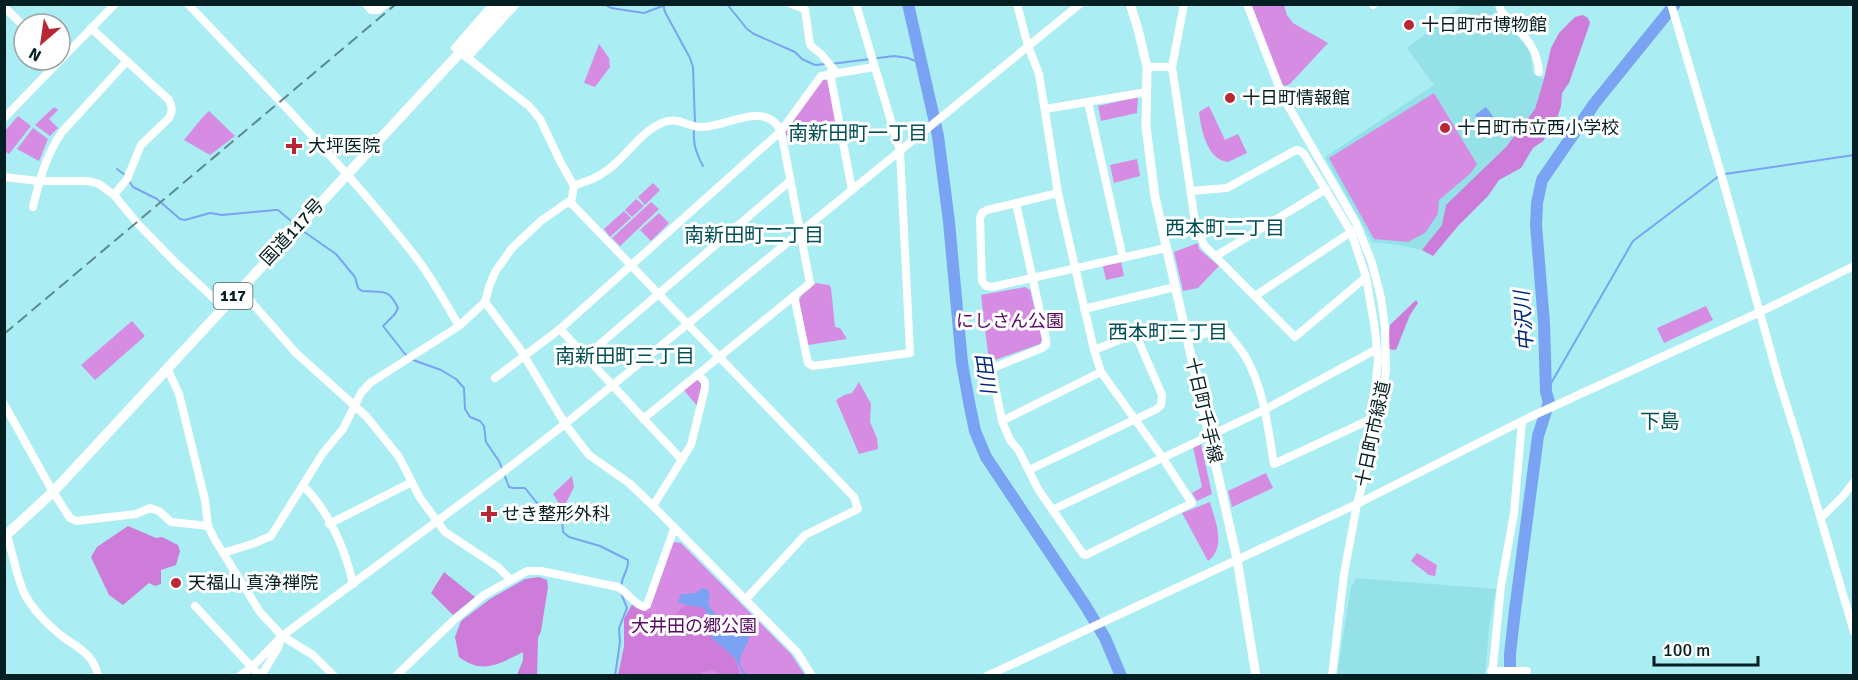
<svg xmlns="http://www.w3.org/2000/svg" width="1858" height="680" font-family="Signika,'Noto Sans JP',sans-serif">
<rect width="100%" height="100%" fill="#aaedf2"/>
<g fill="#94e2e8">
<path d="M1463,5h31l4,8 32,38 3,23 11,5 -9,30 -29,38 -59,58 -5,20 -20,25 -23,-5 -27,-3 -47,-85 109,-72 -27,-37z"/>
<path d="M1356,578l140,11 -7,38 -4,48h-148l14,-88z"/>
</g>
<g fill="#d78ce3">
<path d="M1250,5h34l3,10 6,8 35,20 -38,41 -5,2 -3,-2 -11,-24z"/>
<path d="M599,44l10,14 1,9 -15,20 -11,-4z"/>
<path d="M823,80h5l9,47 -50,10 -2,-5z"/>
<path d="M1434,93l43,71 -6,9 -32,27 -1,14 -13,19 -17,9 -34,-3 -45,-81z"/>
<path d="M1138,97l-1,16 -36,8 -3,-15z"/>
<path d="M1209,106l16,34 13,-6 9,19 -19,9c-21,-2 -27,-33 -29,-50z"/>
<path d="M54,107l4,3 -9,9 9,9 -8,8 -15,-11z"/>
<path d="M209,111l26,25 -25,19 -26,-15 18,-22z"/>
<path d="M18,116l13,10 -22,28 -4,-3v-20z"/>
<path d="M33,128l15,11 -9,22 -22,-12z"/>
<path d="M1137,159l3,17 -26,7 -4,-18z"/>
<path d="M653,183l7,7 -15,15 -7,-8z"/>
<path d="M636,199l8,7 -12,11 -7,-7z"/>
<path d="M651,202l8,7 -39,37 -8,-8z"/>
<path d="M624,211l7,7 -21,19 -6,-8z"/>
<path d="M659,213l10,10 -18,18 -11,-11z"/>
<path d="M1198,243l1,6 20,17 -21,22 -15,3 -9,-39z"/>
<path d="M1121,262l3,14 -18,4 -3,-14z"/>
<path d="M816,283l13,2 2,3 4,39 5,1 7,11 -39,6 -9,-44 2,-5z"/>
<path d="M1025,287l5,3 12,50 -2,4 -51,18 -8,-67z"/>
<path d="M1706,306l7,14 -49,23 -7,-15z"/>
<path d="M132,321l13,15 -50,44 -14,-15z"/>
<path d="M695,380h3l5,4 -5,23 -15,-18z"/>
<path d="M859,382l12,22 -1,18 7,16 1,11 -19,5 -23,-54 8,-5 8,-2z"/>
<path d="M1201,444l11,50 -15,7 -5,-8 10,-6 -9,-40z"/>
<path d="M1266,473l7,15 -41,19 -4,-16z"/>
<path d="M572,476l2,11 -9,18 -7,-3 -5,-8z"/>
<path d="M1210,502c5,19 17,44 -2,59l-26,-48z"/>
<path d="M673,542l8,1 110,111 14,21 -187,1 6,-29v-28l9,-16 9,7 8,-3z"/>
<path d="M1417,553l20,12 -2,11 -6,-1 -18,-14z"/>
</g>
<g fill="#cd7cd9">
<path d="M1583,15l5,3 2,5 -21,60 -7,10 -1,13 -5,16 -13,19 -10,7 -12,20 -22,12 -11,16 -30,30 -25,30 -11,-6 20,-25 4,-20 60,-58 29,-38 9,-30 7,-31 8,-15 16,-16z"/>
<path d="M1416,300l2,3 -8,12 -14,35 -9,-1 3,-24z"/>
<path d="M128,526l28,12 6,-1 16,8 2,6 -4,14 -15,5v14l-6,2 -6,-3 -26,22 -14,-10 -18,-38 6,-10z"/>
<path d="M444,572l31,25 -22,18 -22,-22z"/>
<path d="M539,577l8,3 1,7 -7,44 -3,7 -1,37h-20l6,-15v-8c-24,12 -40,23 -64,5l-4,-20 6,-16 29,-22 35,-20z"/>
<path d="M633,603l9,7 25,11c8,-4 14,-16 21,-16 4,0 11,2 16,3l8,13 3,20c12,8 25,19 24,34h-16l-11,-5 -9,2 -4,3 -81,1 6,-29v-28z"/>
</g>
<g fill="#7aa4f3">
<path d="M1486,107l16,21 -11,8 -16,-21z"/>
<path d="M702,588l6,2 2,4 -2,10c11,16 9,14 28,15 3,3 10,6 12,10 8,15 -21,29 0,46h-4l-10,-18 -23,-20 1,-16 -8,-13c-9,-3 -19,-1 -26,-7l3,-7 14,-1z"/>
</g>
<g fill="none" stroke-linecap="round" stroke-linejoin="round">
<g stroke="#7aa4f3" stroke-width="2">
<path d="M604,4l7,4 33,5 24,-9"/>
<path d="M663,4l2,8 25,46 3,9 2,56"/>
<path d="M727,4l20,25 7,5 41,18 7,7 13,6 11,-1"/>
<path d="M831,64l63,-8 14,2 15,6"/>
<path d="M694,129c-1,15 2,24 9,37"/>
<path d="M117,169l8,6 8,12 24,12 23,20 5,1 25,-7 12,2 53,-5h3l18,15"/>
<path d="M1725,174l129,-19"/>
<path d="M300,229l36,25 19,23 3,11 4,3c20,2 26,-4 36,17l-3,6 -12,12 22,28 8,6 28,10 15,9 8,9 1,21 5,8 10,4 4,5 2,16 13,19 10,26 4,1h12l12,15 14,4 7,7 4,5 1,13 6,5 31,9 28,14c1,10 -7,17 -7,28"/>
<path d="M1546,392l87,-151 86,-65"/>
<path d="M615,676l5,-34 -1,-14 8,-20 -6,-15"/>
</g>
<g stroke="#7aa4f3" stroke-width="12">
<path d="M908,4l30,132 11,86 13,141 7,39 6,29 11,26 99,148 20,33 16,38"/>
<path d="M1510,676v-22l5,-44 23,-174 11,-34 -3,-10 -2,-69 -8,-98 1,-22 5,-23 52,-76 81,-100"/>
</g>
<g stroke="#fff" stroke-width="8">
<path d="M188,4c78,83 160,165 230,256 15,20 28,44 41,66"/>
<path d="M366,4l5,6h7l8,-6"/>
<path d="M493,4l-38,44 74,58 11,13 21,44 13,23 -3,17"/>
<path d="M791,4l14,5 5,36 11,9 15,18"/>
<path d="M1184,4l-12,63 23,155 9,23 91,92 71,-60"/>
<path d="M1247,4l36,93 73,126 16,40 9,35 4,29 1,44 -12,71 -17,62 -13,70 -12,102"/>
<path d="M1499,4l2,7c18,21 36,32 38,61"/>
<path d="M1671,4l49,166 59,211 18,57 57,194"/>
<path d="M1373,5l1,-1"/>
<path d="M4,7l20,19"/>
<path d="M91,28l78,72c3,7 4,11 0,18l-28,27 -14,34 -13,16"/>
<path d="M467,58l49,-54"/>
<path d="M1147,67h25"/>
<path d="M830,73l22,117"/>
<path d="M1088,102l35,156"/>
<path d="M1045,109l102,-17"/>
<path d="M4,118l111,-114"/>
<path d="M4,177l34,4h50l11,3 15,11 23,28 39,40 47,44"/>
<path d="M574,186c9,-4 18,-6 26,-11 24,-13 38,-43 64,-53 14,-5 23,4 36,5 26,1 64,-28 81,4l29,152 -167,136"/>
<path d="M1058,193l-71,17 -5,3 -2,5 2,63 4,5 6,1 174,-39"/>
<path d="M1016,203l30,136v6l-4,3 -49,20 -1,4 10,49 8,19 9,11 19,38 45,65 3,1 106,-52 -30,-46 -61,-85 -7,-22 -36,-157 -19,-119 -11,-28 -11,-42"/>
<path d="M33,207c6,-26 13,-52 29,-75l65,-71"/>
<path d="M1216,256l110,-67"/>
<path d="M242,287l11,17 43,49 70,63 33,41 21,41 25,34 53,35 13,13"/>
<path d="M794,296l14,67 5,3 97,-13 -10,-202 -44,-147"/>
<path d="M1255,296l96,-64"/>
<path d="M485,302l35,47 45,75 24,31 40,28 24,23 144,146 15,24"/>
<path d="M1084,309l91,-22"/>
<path d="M560,329l122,131"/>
<path d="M1187,337l38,-7c7,9 14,17 20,26 19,32 23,73 29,108l93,-43 5,-5 6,-55 -3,-31 -9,-53 -15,-45 -47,-78 -4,-3 -4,-1 -69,38 -36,3"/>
<path d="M585,357l205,-176"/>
<path d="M167,368l12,26 26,106 3,26 7,14 45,72 22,24 31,19 21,21"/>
<path d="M495,378l65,-49 221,-198 40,-55 53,-9"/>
<path d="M4,404l49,88 17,26 7,3 59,-7 14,-6 9,3 12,11 37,4"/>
<path d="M1002,421l99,-49"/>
<path d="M1029,470l128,-61 4,-4 1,-10 -23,-53 -6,-5h-6l-33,13"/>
<path d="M303,486c25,23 43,65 50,98"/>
<path d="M653,506l38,-61 14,-57v-6l-7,-8"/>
<path d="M1052,510l212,-100 113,-61"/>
<path d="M1821,518l22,-22 11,-14"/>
<path d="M329,524l83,-42"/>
<path d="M6,533c7,19 10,44 19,62 8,14 21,28 33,38 16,14 35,18 40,43"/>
<path d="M223,553l32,-10 16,-7 52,-83 20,-24 18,-36 9,-10 89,-57 26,-24 4,-15 6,-15 17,-24 30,-28 26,-18 6,4 280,291 4,12 -53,26 -60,65"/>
<path d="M195,606l65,70"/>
<path d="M1491,671h36"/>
<path d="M240,676l13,-10 29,-30 216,-160 67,-52 515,-420"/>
<path d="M261,676l17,-28 3,-11"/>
<path d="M396,676l58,-56 30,-25 43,-24h14l77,16c9,5 16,17 26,20l3,-2 27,-76"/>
<path d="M987,676l370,-172 173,-87 230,-105 94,-46"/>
<path d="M1492,676l9,-90 13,-73 8,-92"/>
</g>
<path stroke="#fff" stroke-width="9" d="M1130,4l8,25 9,38 -1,60 9,70 82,362 19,117"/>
<path stroke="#fff" stroke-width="10" d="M4,537l49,-45 452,-488"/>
<path stroke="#5b8b8f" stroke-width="2" stroke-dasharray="12 6" stroke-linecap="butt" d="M4,334l392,-330"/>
</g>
<g fill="#b82734" stroke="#fff" stroke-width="2">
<circle cx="1409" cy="25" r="6"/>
<circle cx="1230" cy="98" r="6"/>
<circle cx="1445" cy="128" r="6"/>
<path d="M291 137h6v6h6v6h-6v6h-6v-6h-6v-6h6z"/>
<path d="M486 505h6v6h6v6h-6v6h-6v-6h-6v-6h6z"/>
<circle cx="176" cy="583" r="6"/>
</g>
<g text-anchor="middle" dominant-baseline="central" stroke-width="6" stroke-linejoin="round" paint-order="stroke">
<rect fill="#fff" stroke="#4f6264" stroke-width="1.5" x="213.5" y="283" width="39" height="26" rx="4.5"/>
<g font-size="16" font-weight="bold" fill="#031f21">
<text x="233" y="296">117</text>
</g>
<g font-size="18" fill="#031f21" stroke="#fff" text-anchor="start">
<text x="1421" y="25">十日町市博物館</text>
<text x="1242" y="98">十日町情報館</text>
<text x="1457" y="128">十日町市立西小学校</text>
<text x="308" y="146">大坪医院</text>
<text x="502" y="514">せき整形外科</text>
<text x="188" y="583">天福山 真浄禅院</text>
</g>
<g font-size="18" fill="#031f21" stroke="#fff">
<text transform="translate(292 232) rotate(-47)">国道117号</text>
<text transform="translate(1204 410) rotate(77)">十日町千手線</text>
<text transform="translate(1373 434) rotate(-78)">十日町市緑道</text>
</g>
<g font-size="18" fill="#580a62" stroke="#fff">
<text x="1010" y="321">にしさん公園</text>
<text x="694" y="626">大井田の郷公園</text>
</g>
<g font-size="20" fill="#004f54" stroke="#fff">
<text x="858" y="133">南新田町一丁目</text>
<text x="1225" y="228">西本町二丁目</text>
<text x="754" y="235">南新田町二丁目</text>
<text x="1168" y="332">西本町三丁目</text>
<text x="625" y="356">南新田町三丁目</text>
<text x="1660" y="421">下島</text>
</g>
<g font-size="20" font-style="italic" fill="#00267a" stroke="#fff">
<text transform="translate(1524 321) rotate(-94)">中沢川</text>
<text transform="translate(985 373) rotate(81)">田川</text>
</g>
</g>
<rect width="1858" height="680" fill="none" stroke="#031f21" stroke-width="12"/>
<g transform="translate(42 42) rotate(209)"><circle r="28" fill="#ffffff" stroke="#9aa5a6" stroke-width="1.5"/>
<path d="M0-4.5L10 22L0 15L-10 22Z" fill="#b82734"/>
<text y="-9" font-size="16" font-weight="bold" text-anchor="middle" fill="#031f21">N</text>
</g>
<path d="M1654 656v9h104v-9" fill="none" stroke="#031f21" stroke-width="3"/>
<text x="1663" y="656" font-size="18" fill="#031f21" stroke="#ffffff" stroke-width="4.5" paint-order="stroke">100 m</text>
</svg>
